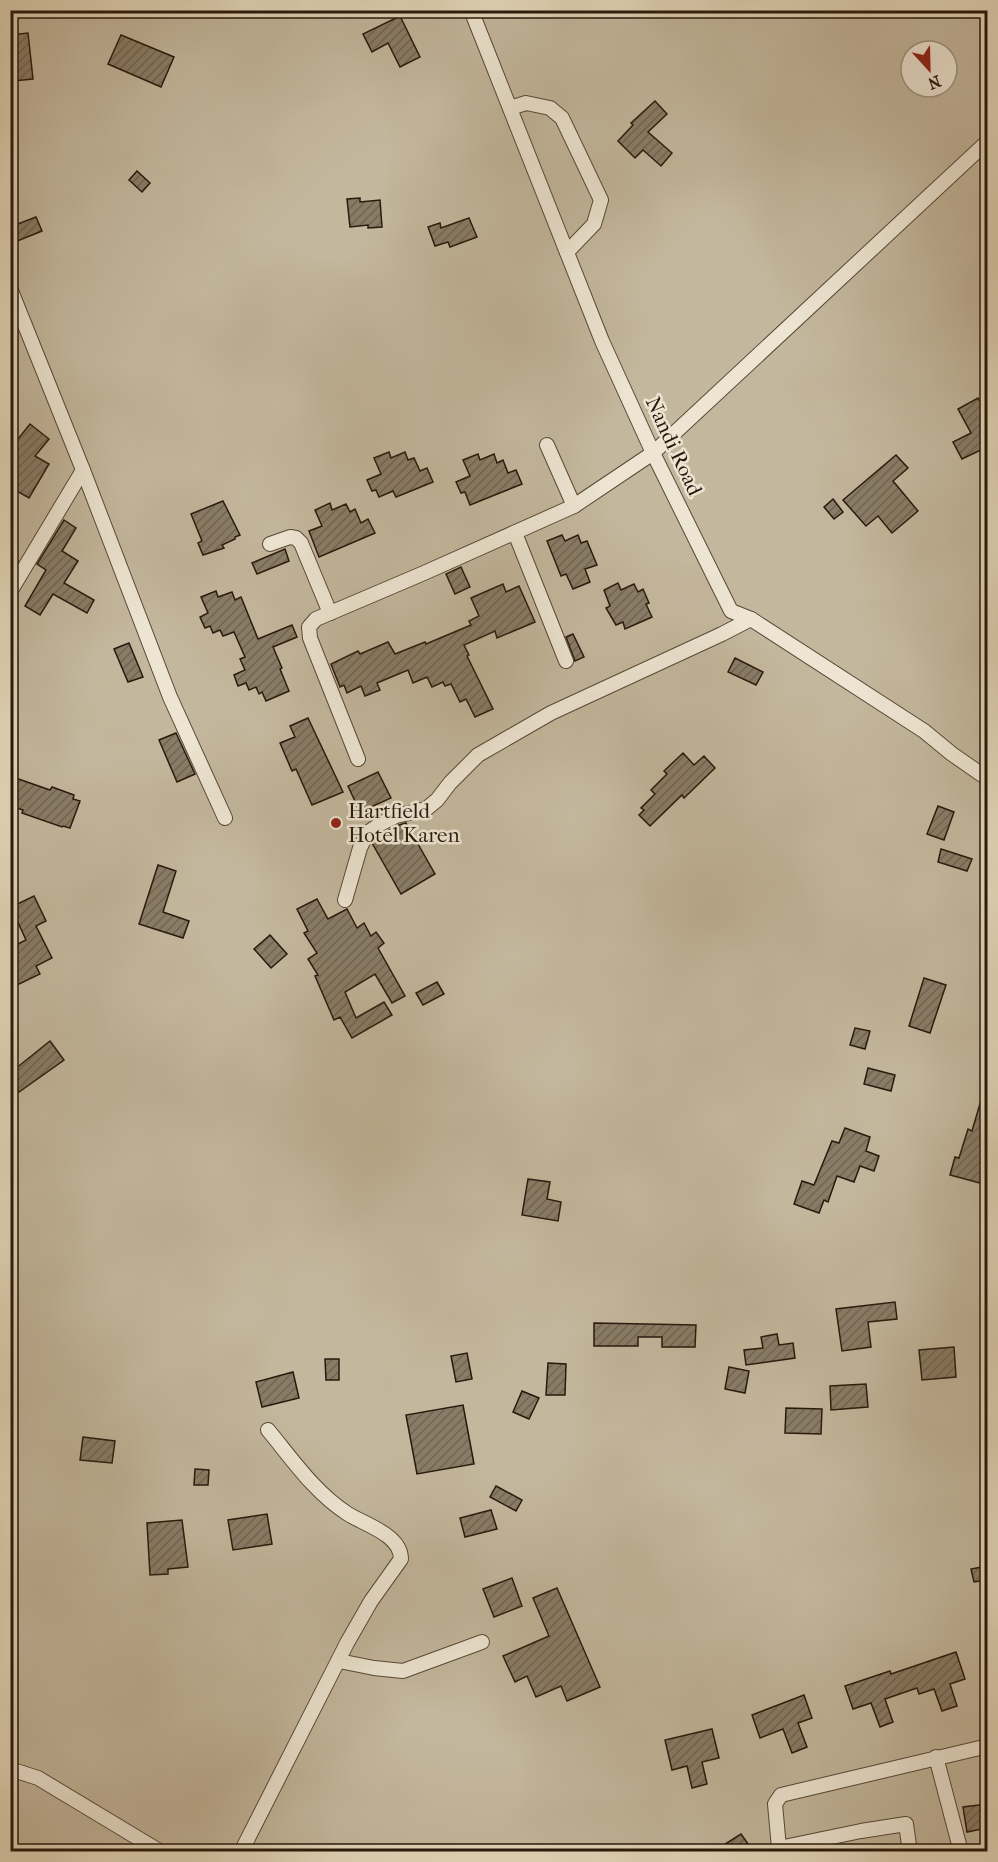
<svg xmlns="http://www.w3.org/2000/svg" width="998" height="1862" font-family="'IM FELL French Canon',serif">
<defs>
<pattern id="building-hatch" width="6" height="6" patternUnits="userSpaceOnUse" patternTransform="scale(1.5)"><rect width="6" height="6" fill="#897c67"/><path d="M-1 1l2-2M0 6l6-6M5 7l2-2" fill="none" stroke="#706553"/></pattern>
</defs>
<rect width="100%" height="100%" fill="#e3d7ba"/>
<filter id="stains"><feTurbulence type="fractalNoise" baseFrequency=".00333" numOctaves="4"/><feColorMatrix values="0 0 0 0 .2 0 0 0 0 .09 0 0 0 0 .02 0 0 0 .5 -.17"/></filter>
<radialGradient id="worn" r=".72"><stop offset=".6" stop-color="#630" stop-opacity="0"/><stop offset="1" stop-color="#630" stop-opacity=".3"/></radialGradient>
<path fill="#c3b79d" stroke="#766855" stroke-width="1.5" fill-rule="evenodd" d="M11,11h976v1840h-976zM911,51h36v36h-36z"/>
<g fill="url(#building-hatch)" stroke="#28190d" stroke-width="1.5">
<path d="M400,16l20,41 -20,10 -12,-24 -16,9 -9,-18z"/>
<path d="M28,33l5,46 -20,2 -1,-4h-2v-42z"/>
<path d="M121,35l53,22 -13,30 -53,-23z"/>
<path d="M655,101l12,13 -19,18 24,21 -11,13 -18,-16 -8,8 -17,-17 15,-16 -2,-2z"/>
<path d="M137,171l13,12 -8,9 -13,-12z"/>
<path d="M360,198v4l20,-2 2,27 -14,1v-3l-18,2 -3,-28z"/>
<path d="M36,217l6,14 -32,13v-17z"/>
<path d="M469,218l8,19 -27,10 -2,-5 -13,4 -7,-19 12,-4 1,5z"/>
<path d="M978,398l9,16v33l-25,12 -9,-17 18,-9 -13,-24z"/>
<path d="M30,424l19,15 -14,17 14,8 -20,34 -19,-11v-38z"/>
<path d="M389,452l2,6 14,-6 3,8 6,-2 6,13 7,-3 6,14 -37,15 -3,-6 -14,6 -3,-7 -4,1 -5,-11 14,-6 -7,-16z"/>
<path d="M478,454l2,6 14,-6 3,9 6,-3 5,13 8,-3 6,14 -52,21 -5,-13 -4,1 -5,-11 14,-6 -7,-16z"/>
<path d="M896,455l12,13 -15,13 25,30 -26,22 -14,-17 -12,10 -23,-26z"/>
<path d="M833,499l10,13 -9,7 -10,-12z"/>
<path d="M223,501l17,34 -5,2v2l-13,6 2,3 -21,7 -5,-12 4,-2 -11,-27z"/>
<path d="M330,503l2,7 14,-6 4,8 5,-3 6,14 7,-4 7,14 -56,24 -10,-26 13,-5 -7,-16z"/>
<path d="M64,520l12,8 -14,23 16,10 -14,22 30,17 -7,13 -34,-19 -13,21 -15,-9 21,-36 -9,-6z"/>
<path d="M562,535l3,6 13,-6 3,8 6,-2 10,24 -12,4 5,13 -17,7 -7,-15 -5,2 -14,-35z"/>
<path d="M285,549l4,12 -32,13 -5,-11z"/>
<path d="M461,567l9,20 -15,7 -9,-20z"/>
<path d="M618,583l3,7 13,-6 4,8 5,-3 6,14 -3,1 6,13 -27,12 -2,-7 -7,3 -10,-17 4,-2 -6,-16z"/>
<path d="M503,584l3,8 13,-6 16,36 -38,16 -2,-7 -31,14 5,10 -2,1 26,53 -18,8 -9,-18 -6,3 -9,-18 -6,2 -2,-4 -11,5 -5,-10 -14,6 -5,-13 -31,13 3,7 -15,6 -4,-10 -14,7 -3,-8 -4,2 -9,-23 27,-13 2,3 28,-12 7,12 30,-12 1,2 45,-19 -2,-4 10,-5 -8,-18z"/>
<path d="M216,591l2,6 14,-5 3,8 6,-3 17,42 34,-14 5,12 -24,10 9,21 -2,1 9,22 -23,10 -4,-9 -3,2 -3,-7 -7,3 -3,-7 -8,3 -4,-11 11,-5 -5,-11 5,-2 -11,-25 -11,4 -3,-6 -7,3 -3,-7 -5,2 -5,-11 8,-4 -7,-16z"/>
<path d="M573,634l11,23 -9,4 -9,-24z"/>
<path d="M129,643l14,34 -15,5 -14,-33z"/>
<path d="M735,658l28,14 -7,13 -28,-13z"/>
<path d="M308,718l35,74 -31,13 -16,-36 -4,2 -12,-28 15,-6 -5,-11z"/>
<path d="M176,733l19,41 -18,8 -18,-42z"/>
<path d="M683,753l11,12 10,-9 11,12 -31,30 -2,-3 -32,31 -11,-11 5,-5 -3,-2 14,-14 -4,-4 16,-16 -3,-3z"/>
<path d="M378,772l13,26 -31,14 -12,-26z"/>
<path d="M10,776l40,14 2,-3 22,8 -1,4 7,2 -10,27 -7,-2 -1,1 -40,-14 1,-3 -13,-4z"/>
<path d="M938,806l16,6 -10,28 -17,-6z"/>
<path d="M406,823l29,51 -34,20 -29,-51 2,-4 9,-6 16,-8z"/>
<path d="M941,849l31,10 -5,12 -29,-9z"/>
<path d="M158,865l18,6 -13,41 26,9 -6,17 -44,-14z"/>
<path d="M34,896l12,25 -10,5 16,32 -16,8 4,8 -23,11 -7,-14v-23l16,-8 -15,-33z"/>
<path d="M317,899l11,20 19,-10 10,19 7,-5 7,13 5,-4 8,11 -6,5 27,48 -13,7 -17,-29 -30,18 11,26 28,-16 8,13 -40,23 -12,-21 -6,3 -19,-44 3,-1 -10,-16 9,-6 -13,-20 4,-2 -11,-22z"/>
<path d="M270,935l17,19 -16,14 -17,-19z"/>
<path d="M924,978l22,7 -16,48 -21,-7z"/>
<path d="M437,982l7,12 -21,11 -7,-12z"/>
<path d="M855,1028l15,3 -5,18 -15,-4z"/>
<path d="M50,1041l14,19 -45,32 -9,-11v-8z"/>
<path d="M868,1068l27,7 -4,16 -27,-7z"/>
<path d="M984,1090h3v69l-7,24 -30,-8 5,-18 4,1 9,-29 4,2z"/>
<path d="M845,1128l25,9 -4,14 13,5 -5,15 -14,-5 -6,16 -17,-6 -9,26 -4,-2 -5,13 -25,-9 8,-23 12,4 18,-44 7,2z"/>
<path d="M528,1179l22,3 -3,17 14,3 -3,19 -36,-6z"/>
<path d="M895,1302l2,17 -29,3 3,25 -29,4 -6,-42z"/>
<path d="M594,1323l102,2 -1,22h-33v-10h-24v9h-44z"/>
<path d="M777,1334l2,11 14,-2 2,15 -49,7 -2,-15 19,-2 -2,-11z"/>
<path d="M954,1347l2,30 -34,3 -3,-30z"/>
<path d="M467,1353l5,26 -16,3 -5,-26z"/>
<path d="M325,1359h14v21h-13z"/>
<path d="M548,1363l18,1 -1,31h-19z"/>
<path d="M729,1367l20,4 -4,22 -20,-4z"/>
<path d="M293,1372l6,26 -37,9 -6,-25z"/>
<path d="M866,1384l2,23 -37,3 -1,-24z"/>
<path d="M522,1391l17,7 -10,21 -16,-7z"/>
<path d="M463,1405l11,59 -57,10 -11,-59z"/>
<path d="M786,1408l36,1 -1,25 -36,-1z"/>
<path d="M83,1437l32,4 -3,22 -32,-3z"/>
<path d="M195,1469l14,1 -1,15h-14z"/>
<path d="M496,1486l26,14 -6,11 -26,-14z"/>
<path d="M491,1510l6,19 -32,8 -5,-19z"/>
<path d="M267,1514l5,30 -39,6 -5,-30z"/>
<path d="M182,1520l6,47 -20,2v5l-18,1 -3,-52z"/>
<path d="M987,1566v14l-13,2 -3,-13z"/>
<path d="M512,1578l10,28 -28,11 -11,-28z"/>
<path d="M557,1588l43,99 -33,14 -6,-15 -25,11 -9,-21 -12,6 -12,-26 46,-20 -16,-38z"/>
<path d="M956,1652l9,27 -15,5 7,22 -15,5 -8,-22 -15,5 -2,-6 -32,11 8,23 -13,5 -9,-24 -18,6 -8,-23 45,-15 1,3z"/>
<path d="M804,1695l8,23 -14,5 9,24 -15,6 -9,-24 -23,9 -8,-23z"/>
<path d="M712,1729l7,29 -17,4 5,22 -15,4 -5,-22 -15,4 -7,-30z"/>
<path d="M987,1804v24l-20,4 -4,-25z"/>
<path d="M741,1834l12,17h-39z"/>
</g>
<g fill="none" stroke-linecap="round" stroke-linejoin="round">
<defs>
<g id="street">
<path d="M471,10l131,331 51,112 78,158 20,8 173,112 28,23 36,25"/>
<path d="M510,108l16,-5 24,5 12,10 39,82 -7,24 -27,28"/>
<path d="M10,288l73,182 87,227 55,121"/>
<path d="M547,445l27,61"/>
<path d="M515,533l51,128"/>
<path d="M270,544l20,-7 6,1 5,5 29,70"/>
<path d="M10,592l73,-122"/>
<path d="M358,759l-48,-121 -1,-11 7,-8 108,-46 150,-67 79,-53 335,-312"/>
<path d="M345,900l15,-52 7,-15 15,-10 14,-7 30,-7 11,-9 13,-17 28,-28 73,-42 171,-79 29,-15"/>
<path d="M339,1661l35,7 29,3 79,-29"/>
<path d="M936,1757l25,95"/>
<path d="M10,1769l28,9 123,74"/>
<path d="M241,1852l106,-209 24,-42 30,-42c0,-24 -35,-34 -53,-45 -33,-21 -56,-55 -80,-84"/>
<path d="M910,1852l-4,-28 -45,7 -82,17 -4,-44 6,-9 207,-49"/>
</g>
</defs>
<use href="#street" stroke="#574838" stroke-width="16"/>
<use href="#street" stroke="#ede5d2" stroke-width="14"/>
</g>
<circle fill="#8f2418" stroke="#ede5d2" stroke-width="2" cx="336" cy="823" r="6"/>
<g text-anchor="middle" dominant-baseline="central" stroke-width="5" stroke-linejoin="round" paint-order="stroke">
<g font-size="21" fill="#28190d" stroke="#ede5d2">
<text transform="translate(674 446) rotate(65)">Nandi Road</text>
</g>
<g font-size="21" fill="#28190d" stroke="#ede5d2" text-anchor="start">
<text x="348" y="811">Hartfield<tspan x="348" dy="24">Hotel Karen</tspan></text>
</g>
</g>
<rect width="998" height="1862" fill="none" stroke="#e3d7ba" stroke-width="36"/>
<rect x="12" y="12" width="974" height="1838" fill="none" stroke="#28190d" stroke-width="3"/>
<rect x="18" y="18" width="962" height="1826" fill="none" stroke="#28190d" stroke-width="1.5"/>
<g transform="translate(929 69) rotate(158)"><circle r="28" fill="#ede5d2" stroke="#9e9383" stroke-width="1.5"/>
<path d="M0-4.5L10 22L0 15L-10 22Z" fill="#8f2418"/>
<text y="-9" font-size="16" font-weight="bold" text-anchor="middle" fill="#28190d">N</text>
</g>
<rect width="100%" height="100%" filter="url(#stains)"/>
<rect width="100%" height="100%" fill="url(#worn)"/>
</svg>
